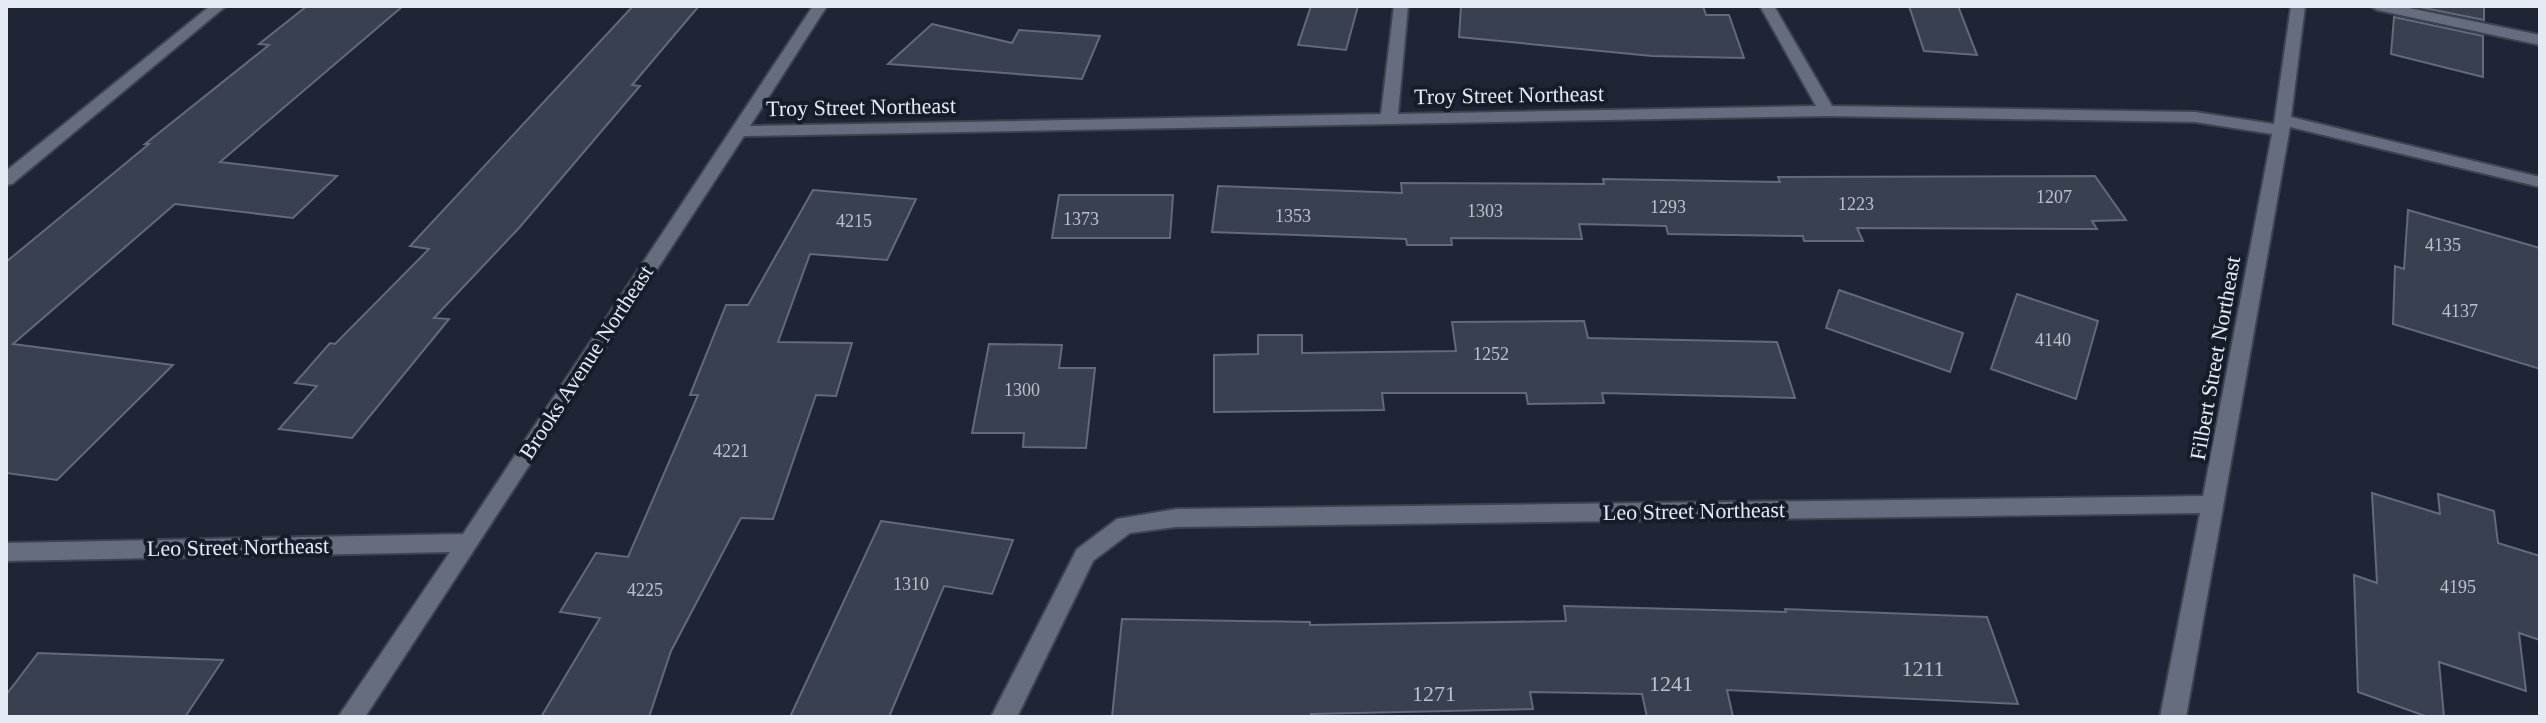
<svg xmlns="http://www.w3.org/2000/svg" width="2546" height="723" font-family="'Times New Roman',serif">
<rect width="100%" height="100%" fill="#1f2534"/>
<g fill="#394050" stroke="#626a7b" stroke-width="2">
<path d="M307,6h96l-183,156 117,14 -44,42 -118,-14 -162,140 160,21 -116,115 -51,-7v-211l143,-118h-4l124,-99 -10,-1z"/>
<path d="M633,6h66l-67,79 8,1 -121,142 -85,90 15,1 -97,119 -73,-9 38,-43 -22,-3 35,-40 5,1 94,-95 -19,-3z"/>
<path d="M1311,6h47l-12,44 -48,-5z"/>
<path d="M1461,6h242l3,9h23l15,43 -92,-2 -193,-19z"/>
<path d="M1909,6h49l19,49 -53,-4z"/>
<path d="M2414,6h70v14z"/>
<path d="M2394,17l89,19v41l-92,-23z"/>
<path d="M932,24l80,19 7,-13 81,6 -18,43 -194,-15z"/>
<path d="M2095,176l31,44 -34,1 5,8 -240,-1 6,13h-59l-1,-5 -135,-2 -2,-8 -87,-2 3,15 -131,-1 1,7h-45l-1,-6 -194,-7 6,-46 184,7 -1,-10 203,1 -1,-5 177,3 -2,-5z"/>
<path d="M813,190l103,9 -29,61 -77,-6 -32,88 74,1 -16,53 -20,-1 -43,124 -32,-1 -70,133 -22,66h-108l59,-99 -40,-6 36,-59 32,4 70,-162h-8l36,-90h22z"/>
<path d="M1059,195h114l-3,43h-118z"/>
<path d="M2408,210l132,38v121l-147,-45 2,-58 9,3z"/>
<path d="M1839,290l124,43 -13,39 -124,-44z"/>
<path d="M2017,294l81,27 -22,78 -85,-30z"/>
<path d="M1584,321l4,17 189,4 18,56 -193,-5 2,10 -76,1 -2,-11h-144l2,17 -170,2v-57l44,-1v-19h44v18l154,-2 -4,-29z"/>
<path d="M989,344l73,1 -3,23h36l-9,80 -63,-1 1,-14h-52z"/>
<path d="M2372,493l68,21 -2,-20 56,17 4,32 42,13v84l-21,-7 7,58 -87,-29 5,55h-16l-70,-25 -4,-117 23,8z"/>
<path d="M881,521l132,19 -21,54 -48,-8 -55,131h-99z"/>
<path d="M1564,606l222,6 -1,-3 202,8 31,87 -291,-14 6,27h-86l-5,-23 -112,-2 3,17 -222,5v3h-199l10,-98 188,3v3l256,-4z"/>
<path d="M38,653l185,7 -38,57h-179v-22z"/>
</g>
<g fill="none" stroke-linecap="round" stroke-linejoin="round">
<defs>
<g id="minor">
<path d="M210,6h16l-214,178 -6,1v-14z"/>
<path d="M813,6h14l-77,120 631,-12 13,-108h14l-10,108 418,-8 -56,-100h14l58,100 363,6 79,12 17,-118h14l-14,111 249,60v10l-250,-60 -104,590h-26l40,-204 -1024,14 -46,6 -37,28 -76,156h-26l86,-168 40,-30 59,-10 1027,-13 69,-362 -77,-12 -368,-6 -1083,20 -379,581h-27l112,-165 -444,9v-18l457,-9z"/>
<path d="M2370,6h29l141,29v10l-163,-35z"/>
</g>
</defs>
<use href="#minor" stroke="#3d434f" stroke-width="4"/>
<use href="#minor" fill="#656d7f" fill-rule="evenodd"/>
</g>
<g text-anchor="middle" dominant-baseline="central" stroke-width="8" stroke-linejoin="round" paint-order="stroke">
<g font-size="18" fill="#bbc0cb">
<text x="2054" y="197">1207</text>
<text x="1856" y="204">1223</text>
<text x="1668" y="207">1293</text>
<text x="1485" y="211">1303</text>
<text x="1293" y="216">1353</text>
<text x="1081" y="219">1373</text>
<text x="854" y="221">4215</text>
<text x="2443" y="245">4135</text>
<text x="2460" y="311">4137</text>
<text x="2053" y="340">4140</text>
<text x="1491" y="354">1252</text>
<text x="1022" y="390">1300</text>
<text x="731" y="451">4221</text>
<text x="911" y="584">1310</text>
<text x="2458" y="587">4195</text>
<text x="645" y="590">4225</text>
</g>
<g font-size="22" fill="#e6eaf4" stroke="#151c2a">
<text transform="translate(1509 95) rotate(-1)">Troy Street Northeast</text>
<text transform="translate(861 107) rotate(-1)">Troy Street Northeast</text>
<text transform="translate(2215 358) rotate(-80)">Filbert Street Northeast</text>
<text transform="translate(586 362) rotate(-57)">Brooks Avenue Northeast</text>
<text transform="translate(1694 511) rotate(-1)">Leo Street Northeast</text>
<text transform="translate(238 547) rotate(-1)">Leo Street Northeast</text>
</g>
<g font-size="22" fill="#bbc0cb">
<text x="1923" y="668">1211</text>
<text x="1671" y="683">1241</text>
<text x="1434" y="693">1271</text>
</g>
</g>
<rect width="2546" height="723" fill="none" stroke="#e6eaf4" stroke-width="16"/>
</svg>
